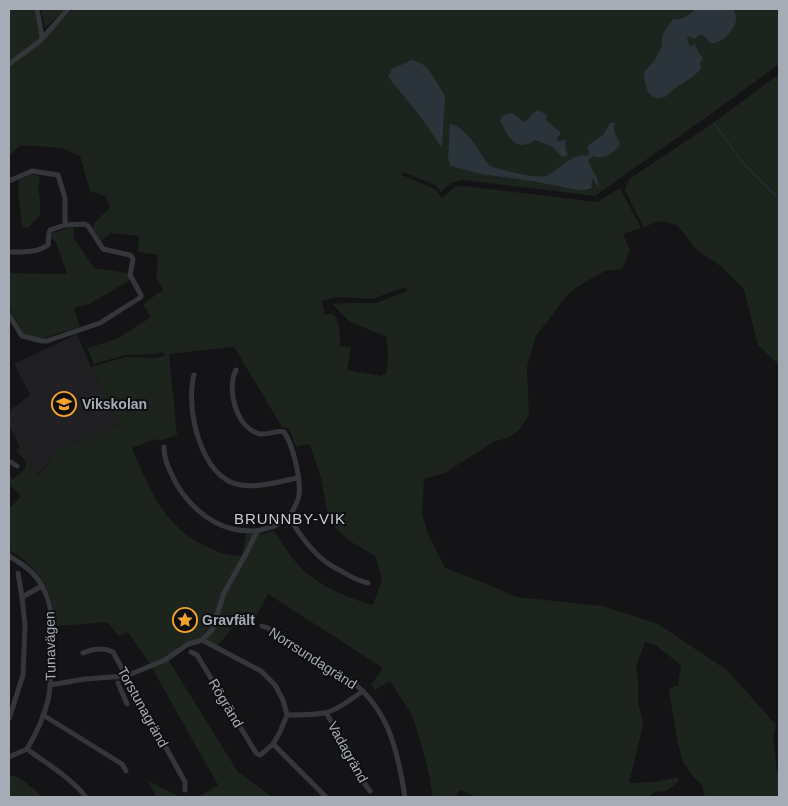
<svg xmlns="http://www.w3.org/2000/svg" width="788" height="806" font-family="Arial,sans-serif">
<rect width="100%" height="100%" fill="#141416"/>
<path fill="#202023" d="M77,334l14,33 28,57 -58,25 -6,5 -18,22 -21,-26 4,-3 -11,-22v-14l19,-14 2,-3 -16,-30z"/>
<g fill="#1c241d" fill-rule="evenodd">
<path d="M9,9h25l5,24 4,7 21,-23 9,-8h706v55c-60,45 -123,88 -184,132l-132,-16c-11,2 -14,4 -22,12l-6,-7 -32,-13 -1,3 33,14 7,9 13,-11 9,-1 133,16 23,-14 21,40 -18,6 7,16 -8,19 -17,2 -23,13 -14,10 -32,42 -9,31 2,48 -10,15 -9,7 -17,5 -48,31 -21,6 -2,34 6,21 17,34 35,13 36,16 87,9 55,18 70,47 48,54 -3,11 4,35 2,2v24h-74l-3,-12 -8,-7 -11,-16 -5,-18 -9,-54 5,-4h4l3,-21 -27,-21 -9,-2 -9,25 2,14v21l5,20 -3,16 -11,45 26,-1 23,-5 1,4 -13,10 -11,1 -7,5h-140l-2,-1h-6l-1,1h-22l-17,-7 -4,7h-23l-6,-32 -14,-48 -23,-36 -15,9 -4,-5 12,-17 -115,-74 -12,22 -12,-4 -19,25 -10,11 -13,-5 -15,5 -18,13 69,111 34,25h-74l20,-12 -70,-124 -20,-29 -9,4 -12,-14 -50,4c-5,-36 -16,-57 -48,-76v-41l12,-13 -12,-12v-9l4,4 12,-10 1,-7 12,14 17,-22 6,-5 58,-25 -28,-57 34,-10 32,1 8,-3 -2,-3 -7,2 -31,1 -31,9 -7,-16 30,-9 34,-22 -8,-13 20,-14 -7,-12 2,-23 -20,-3 1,-16 -28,-3 -10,8 -8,-12 1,-6 16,-15 -5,-12 -15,-5 -10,-35 -18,-8 -42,-3 -11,12zM406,287l1,4 -31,12h-26l-18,1 18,18 37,15 1,22 -2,14 -5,3 -34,-6 4,-23 -11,-1c0,-9 1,-39 -15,-31l-3,-14 10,-3 13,-1 27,2zM234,347l48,80 7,2 7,18 11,-3 3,1 11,33 8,43 19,19 27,16 7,23 -9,26c-29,-8 -59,-21 -79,-45 -7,-9 -13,-19 -20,-29l-11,3h-17l-4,22c-6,-1 -13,-1 -20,-3 -4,-1 -9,-4 -14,-6 -45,-20 -58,-57 -76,-99l23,-9 5,2 17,-6 -8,-81z"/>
<path d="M41,9h24l-20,19z"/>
<path d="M779,74v291l-21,-20 -14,-56 -25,-24 -23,-16 -19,-24 -18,-4 -15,6 -12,-22 -7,-15 4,-11 80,-53z"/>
<path d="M31,174l8,2 1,5 -2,6 2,13v15l-12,13 -6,-1 -4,-38 1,-9z"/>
<path d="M73,227l1,4 -1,6 21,31 33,5 3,7 -41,24 -15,4 6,19 -39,12 -14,-4 -4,-2 -14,-26v-34l58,1 -11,-32 -5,-4 1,-5z"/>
<path d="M9,775c11,0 25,15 34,22h-34z"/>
<path d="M147,780l33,17h-23z"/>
</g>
<g fill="#2a343a">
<path d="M695,9h38c2,3 4,7 3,12 -3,10 -15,24 -26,22l-6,-7 -4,-2 -6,5 -5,-3 -2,3 3,8 5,-3 4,10 2,1 2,4 -3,4 1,6c-11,12 -26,17 -36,28 -3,0 -6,2 -9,1 -10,-2 -12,-17 -12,-26 7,-7 15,-17 18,-27 0,-3 0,-6 0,-8 2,-6 7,-13 11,-18 9,1 16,-3 22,-10z"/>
<path d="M412,60l9,3 8,7 16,26 -3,52 -21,-31 -33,-40 4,-8z"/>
<path d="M538,110l9,5 -1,5 14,12v3l-3,2v3l1,1 8,-1 -1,8 3,7 -5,2 -2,-1 -8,-9 -18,-7c-3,2 -8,5 -12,5 -12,1 -18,-15 -23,-24l1,-4c11,-6 14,-3 22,5 10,-4 6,-8 15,-12z"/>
<path d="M450,123c15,6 22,16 30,29 3,4 6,10 9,13 6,4 34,10 42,11 4,0 11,1 15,0 12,-5 27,-25 41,-20l3,-4 -3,-5c4,-5 9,-6 13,-10 5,-3 7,-9 10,-14h5c-4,10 3,12 5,22 -6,7 -17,16 -27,11l-4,3 -1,2 9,17 2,8 -1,1 -5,-9 -2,7 1,3 -8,2h-6l-46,-9 -51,-7 -30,-8 -3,-7z"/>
</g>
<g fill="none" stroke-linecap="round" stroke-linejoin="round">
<path stroke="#2a343a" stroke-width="1" d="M714,123l30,41 35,35"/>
<g stroke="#35363b" stroke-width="5">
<path d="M37,9l5,28"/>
<path d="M9,64l30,-22 29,-33"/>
<path d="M9,181l23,-10 26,4 7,23v27l-15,5 -1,3 -1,12c-12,8 -25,7 -39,7"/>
<path d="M9,315l13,21 20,5h5l53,-18 41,-26v-2l-11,-20 3,-16 -3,-4 -27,-6 -15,-23 -3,-2 -20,1"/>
<path d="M236,370c-10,19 0,58 24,64 8,1 16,-4 24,-2 9,13 17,47 15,63 -1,8 -6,15 -10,22 10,17 21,33 37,45 5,4 11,7 17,10 8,5 16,9 25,11"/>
<path d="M194,375c-9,33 7,105 47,110 18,3 39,-4 57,-7"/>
<path d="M164,447c0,11 3,17 7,26 11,26 35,50 62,56 8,2 16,2 24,2"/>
<path d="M9,461l8,5"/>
<path d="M9,556c13,8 26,16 33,30 14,24 10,53 9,79 -1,12 0,24 -3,35 -4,17 -12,34 -21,49l-18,8"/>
<path d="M18,573l4,24"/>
<path d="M262,626l6,2c11,8 23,17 34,24 14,8 28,14 41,23 45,30 54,72 62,122"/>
<path d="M191,652l6,3 59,98 4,2 4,-3 9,-8 7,-12 7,-17 -4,-15 -8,-15 -14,-14 -59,-31"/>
<path d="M83,653c9,-4 20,-6 30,-1l72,130v8"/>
<path d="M118,683l9,21"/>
<path d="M50,685l35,-6 41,-3 39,-16 23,-16 14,-4 10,-10 12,-37 23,-41 10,-21 18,-5 14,-9"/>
<path d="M326,713l18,28 20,42 6,8"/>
<path d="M43,715l79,49 4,7"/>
<path d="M287,715c12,0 25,0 37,-2 14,-3 27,-14 39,-22"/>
<path d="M9,719l14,-44 2,-50 -3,-28 20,-11"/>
<path d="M273,744l53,53"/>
<path d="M27,749c20,15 43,28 59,48"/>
</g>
</g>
<defs>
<symbol id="school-ring" viewBox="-11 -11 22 22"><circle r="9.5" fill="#0f0f11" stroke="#f5a22d" stroke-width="1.5"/><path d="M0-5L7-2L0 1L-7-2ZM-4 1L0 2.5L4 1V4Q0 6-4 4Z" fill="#f5a22d"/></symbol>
<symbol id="sight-ring" viewBox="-11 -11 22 22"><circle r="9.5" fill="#0f0f11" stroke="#f5a22d" stroke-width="1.5"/><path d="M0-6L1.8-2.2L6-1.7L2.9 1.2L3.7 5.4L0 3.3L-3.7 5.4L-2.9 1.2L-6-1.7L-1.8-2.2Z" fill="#f5a22d"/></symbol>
</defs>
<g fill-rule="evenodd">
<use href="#school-ring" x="50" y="390" width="28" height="28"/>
<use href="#sight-ring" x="171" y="606" width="28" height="28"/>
</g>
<g text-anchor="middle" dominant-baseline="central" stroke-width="4" stroke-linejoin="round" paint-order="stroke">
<g font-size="14" font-weight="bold" fill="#a6acb6" stroke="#0f0f11" text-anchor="start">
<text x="82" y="404">Vikskolan</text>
<text x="202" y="620">Gravfält</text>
</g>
<g font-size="14" fill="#a6acb6" stroke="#0f0f11">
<text transform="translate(50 646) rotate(-91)">Tunavägen</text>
<text transform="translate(313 658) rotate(33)">Norrsundagränd</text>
<text transform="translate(226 703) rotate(59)">Rögränd</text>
<text transform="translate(143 707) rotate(61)">Torstunagränd</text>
<text transform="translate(348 752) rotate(61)">Vadagränd</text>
</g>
<g font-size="15" letter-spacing="1" fill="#c7cbd2" stroke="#0f0f11">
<text x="290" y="518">BRUNNBY-VIK</text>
</g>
</g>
<rect width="788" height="806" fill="none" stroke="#a6acb6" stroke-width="20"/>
</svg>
